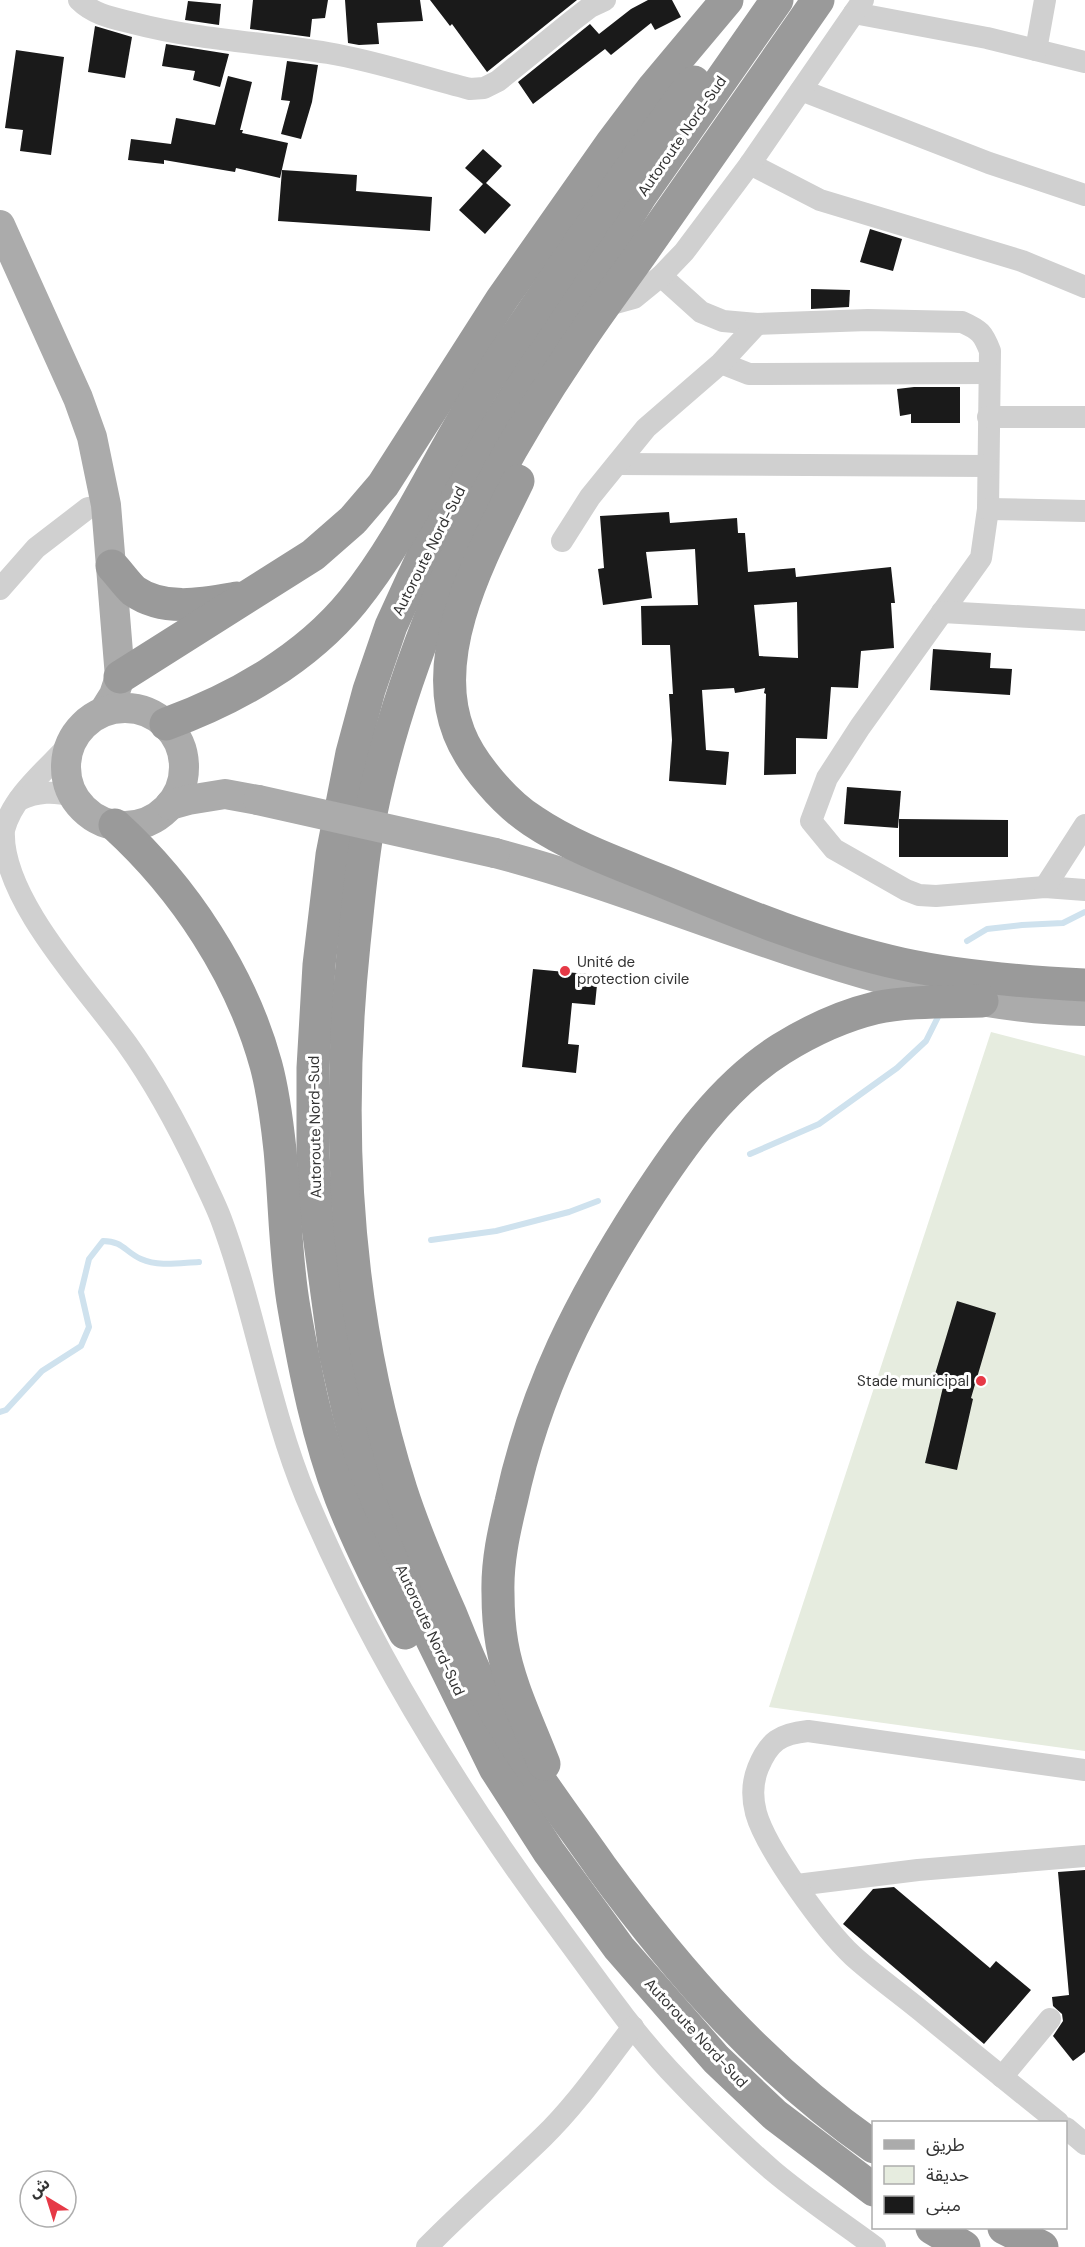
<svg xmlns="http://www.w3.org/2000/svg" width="1085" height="2247" font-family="'DM Sans','Noto Sans Arabic',sans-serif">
<rect width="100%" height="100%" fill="#fff"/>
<path fill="#e6ecdf" d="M991,1032l94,24v695l-316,-44z"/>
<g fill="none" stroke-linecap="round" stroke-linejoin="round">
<g stroke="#cfe2ee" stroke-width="6">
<path d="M967,941l20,-12 35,-4 41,-2 22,-11"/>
<path d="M750,1154l69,-30 78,-56 29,-27 13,-26"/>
<path d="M431,1240l65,-9 73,-19 29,-11"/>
<path d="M0,1412l6,-2 36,-39 39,-25 8,-19 -8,-35 8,-33 14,-18c20,0 22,11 38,18 18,8 38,4 58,3"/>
</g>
</g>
<g fill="#1a1a1a" fill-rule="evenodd">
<path d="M253,0h75l-3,18 -13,1 -2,18 -60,-8z"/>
<path d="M345,0h75l3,21 -46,2 2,21 -20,1 -11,-2z"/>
<path d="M430,0h147l-90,72 -35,-48 -2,2z"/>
<path d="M648,0h24l9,17 -26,13 -4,-7 -40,32 -6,-6 -72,55 -15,-22 72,-58 9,10 32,-25z"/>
<path d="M188,1l33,3 -2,21 -34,-5z"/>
<path d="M95,26l37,11 -7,41 -37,-6z"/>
<path d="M166,44l63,10 -9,33 -27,-7 2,-9 -33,-5z"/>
<path d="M16,50l48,7 -13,98 -31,-4 3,-21 -18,-2z"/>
<path d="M287,61l31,4 -6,37 -11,37 -20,-5 9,-33 -9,-1z"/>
<path d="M228,76l24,6 -12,48h3l-1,3 46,10 -8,35 -44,-10 -1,4 -71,-12v4l-36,-4 3,-21 40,5 5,-26 39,7z"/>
<path d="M483,149l19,17 -16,17 25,22 -26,29 -26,-24 24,-26 -18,-16z"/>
<path d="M282,170l75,5 -1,16 76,6 -2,34 -152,-10z"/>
<path d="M870,229l32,10 -9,32 -33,-9z"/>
<path d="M811,289l39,1 -1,17 -38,2z"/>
<path d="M914,387h46v36h-49v-9l-11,2 -3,-27z"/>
<path d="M669,512l1,11 67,-5 1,15h7l3,39 47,-4 1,9 95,-10 4,36h-4l3,45 -33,3 -3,37 -27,-1 -4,52 -31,-1v36l-32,1 2,-81 -2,-1 1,-5 -30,5 -1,-5 -32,2 4,60 23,2 -3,33 -57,-4 3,-41 -3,-46h4l-3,-49h-28l-1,-39 57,-1 -3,-56 -49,3 6,46 -49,7 -5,-36 6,-1 -4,-52zM797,602l1,56 -39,-2 -5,-51z"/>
<path d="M933,649l58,4 -1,15 22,1 -2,26 -80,-5z"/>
<path d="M847,787l54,4 -3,37 -54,-4z"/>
<path d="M899,819l109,1v37h-109z"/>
<path d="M533,969l65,6 -3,30 -23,-2 -4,41 11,1 -3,28 -54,-6z"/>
<path d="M957,1301l39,12 -25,85 2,1 -16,71 -32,-7 18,-76 -11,-3z"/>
<path d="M1085,1870v182l-12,9 -20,-25 10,-15 -1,-7 -9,-8 -1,-9 17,-2 -11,-123z"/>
<path d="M894,1887l96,81 6,-7 35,29 -47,54 -141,-120 30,-35z"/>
</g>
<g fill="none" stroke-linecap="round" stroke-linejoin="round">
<g stroke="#d0d0d0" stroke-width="22">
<path d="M79,0c15,15 34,18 54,23 65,17 129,19 195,30 48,8 94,24 142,36l14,-1 14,-7 74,-60 18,-14 15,-7"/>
<path d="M854,13l133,25 98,24"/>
<path d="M1036,50l9,-50"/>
<path d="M801,90l188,73 96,32"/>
<path d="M750,164l70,36 202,61 63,26"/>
<path d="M661,276l40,36 22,9 34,3 111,-4 94,2c18,8 21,11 28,29l-2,158 -7,49 -121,169 -33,51 -16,43 23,28 72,41 13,5 17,1 109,-9 40,3"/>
<path d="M605,306l29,-8 27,-22 23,-24 66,-88 113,-164"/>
<path d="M721,363l28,11 240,-1"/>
<path d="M988,417h97"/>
<path d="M617,464l370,2"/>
<path d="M988,509l97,2"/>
<path d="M562,541l28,-44 56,-69 75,-65 36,-39"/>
<path d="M0,589l36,-41 52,-40 18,-3"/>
<path d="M942,612l143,8"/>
<path d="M69,745c-22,24 -57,52 -65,85 -4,68 85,161 123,214 28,39 51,82 72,126 7,16 16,33 22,49 34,91 48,189 85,278 66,157 156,301 257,437 34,46 67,94 106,136 33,35 68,70 104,101 32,27 68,51 102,76"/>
<path d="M19,800c19,-9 35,-9 54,-4"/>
<path d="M1045,887l40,-62"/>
<path d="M797,1885l121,-15 167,-14"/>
<path d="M1002,2077l48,-58"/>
<path d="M1058,2122c-46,-37 -92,-74 -138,-112 -22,-18 -46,-35 -67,-54 -28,-26 -87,-107 -97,-143 -4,-15 -4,-30 2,-45 11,-27 22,-34 50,-37l277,39"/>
<path d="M1066,2128l19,16"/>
<path d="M427,2247c37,-38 78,-73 116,-110 34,-33 61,-73 90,-110"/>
</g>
<g stroke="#ababab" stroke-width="30">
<path d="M0,225l78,173 14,39 14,68 14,172 -6,18 -10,16"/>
<circle cx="125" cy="767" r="59"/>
<path d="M170,805l18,-5 37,-6 33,6"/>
<path d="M495,853c192,50 389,155 590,158"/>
</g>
<g stroke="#9a9a9a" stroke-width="33">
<path d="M777,0l-136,195 -146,234 -72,127 -32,70 -22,64 -17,63 -20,102 -13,110 -6,103v85l4,67 18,132 15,66 17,64 44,115 84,171 54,84 70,96 97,111 59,56 99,75"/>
<path d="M818,0c-58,84 -117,168 -175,251 -24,34 -49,67 -71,101 -52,77 -99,161 -134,247 -31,76 -57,155 -71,235 -6,36 -9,73 -13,110 -19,183 -9,369 47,546 14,43 32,84 50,125 9,22 18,46 29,67 33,66 79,125 121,185 79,108 162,202 273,280"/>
<path d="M518,481c-35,72 -91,171 -59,252 12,31 46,70 74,88 40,27 87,43 131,61 78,32 156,64 238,82 60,13 122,18 183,21"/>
<path d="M112,566c7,7 14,18 22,25 30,21 69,13 103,7"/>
<path d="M120,677l193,-122 40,-35 30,-35 119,-186 109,-155 43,-57 73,-87"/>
<path d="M166,724c69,-25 140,-65 187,-123 51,-63 84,-141 127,-209 23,-38 49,-73 73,-110 46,-68 91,-135 141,-200"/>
<path d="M115,825c69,63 126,149 151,240 7,26 11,57 14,85 5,52 5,107 14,158 11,64 24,129 47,190 18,46 41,92 64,135"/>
<path d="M544,1764c-15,-39 -35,-79 -42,-120 -3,-17 -4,-35 -4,-51 -1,-31 6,-62 13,-91 24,-112 70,-202 132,-298 37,-57 79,-118 138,-155 29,-18 61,-33 94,-41 29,-7 76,-6 107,-7"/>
<path d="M932,2228l32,19"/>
<path d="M1004,2228l38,19"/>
</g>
<path stroke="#ababab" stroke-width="30" d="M258,800l237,53"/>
</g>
<g fill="#e63946" stroke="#fff" stroke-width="2">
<circle cx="565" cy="971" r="6"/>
<circle cx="981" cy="1381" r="6"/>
</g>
<g text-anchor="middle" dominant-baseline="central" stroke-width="6" stroke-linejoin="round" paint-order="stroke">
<g font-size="15" fill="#333" stroke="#fff">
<text transform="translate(682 136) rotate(-55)">Autoroute Nord-Sud</text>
<text transform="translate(429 551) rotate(-63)">Autoroute Nord-Sud</text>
<text transform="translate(315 1127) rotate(-91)">Autoroute Nord-Sud</text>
<text transform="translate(430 1630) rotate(65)">Autoroute Nord-Sud</text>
<text transform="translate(696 2033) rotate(47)">Autoroute Nord-Sud</text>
</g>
<g font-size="15" fill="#333" stroke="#fff" text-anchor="start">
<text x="577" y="962">Unité de<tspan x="577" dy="17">protection civile</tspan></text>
<text x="969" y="1381" text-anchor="end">Stade municipal</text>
</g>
</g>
<rect x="872" y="2121" width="195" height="108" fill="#ffffff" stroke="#adadad" stroke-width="1.5"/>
<rect x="884" y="2140" width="30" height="9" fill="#ababab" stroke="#adadad" stroke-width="1.5"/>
<text x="926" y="2151" font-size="18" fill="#333333">طريق</text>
<rect x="884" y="2166" width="30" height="18" fill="#e6ecdf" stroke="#adadad" stroke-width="1.5"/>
<text x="926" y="2181" font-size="18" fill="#333333">حديقة</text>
<rect x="884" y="2196" width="30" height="18" fill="#1a1a1a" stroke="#adadad" stroke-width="1.5"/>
<text x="926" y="2211" font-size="18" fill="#333333">مبنى</text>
<g transform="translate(48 2199) rotate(322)"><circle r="28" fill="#ffffff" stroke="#adadad" stroke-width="1.5"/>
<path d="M0-4.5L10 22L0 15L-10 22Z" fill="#e63946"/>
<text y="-9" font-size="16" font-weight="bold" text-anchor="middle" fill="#333333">ش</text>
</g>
</svg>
